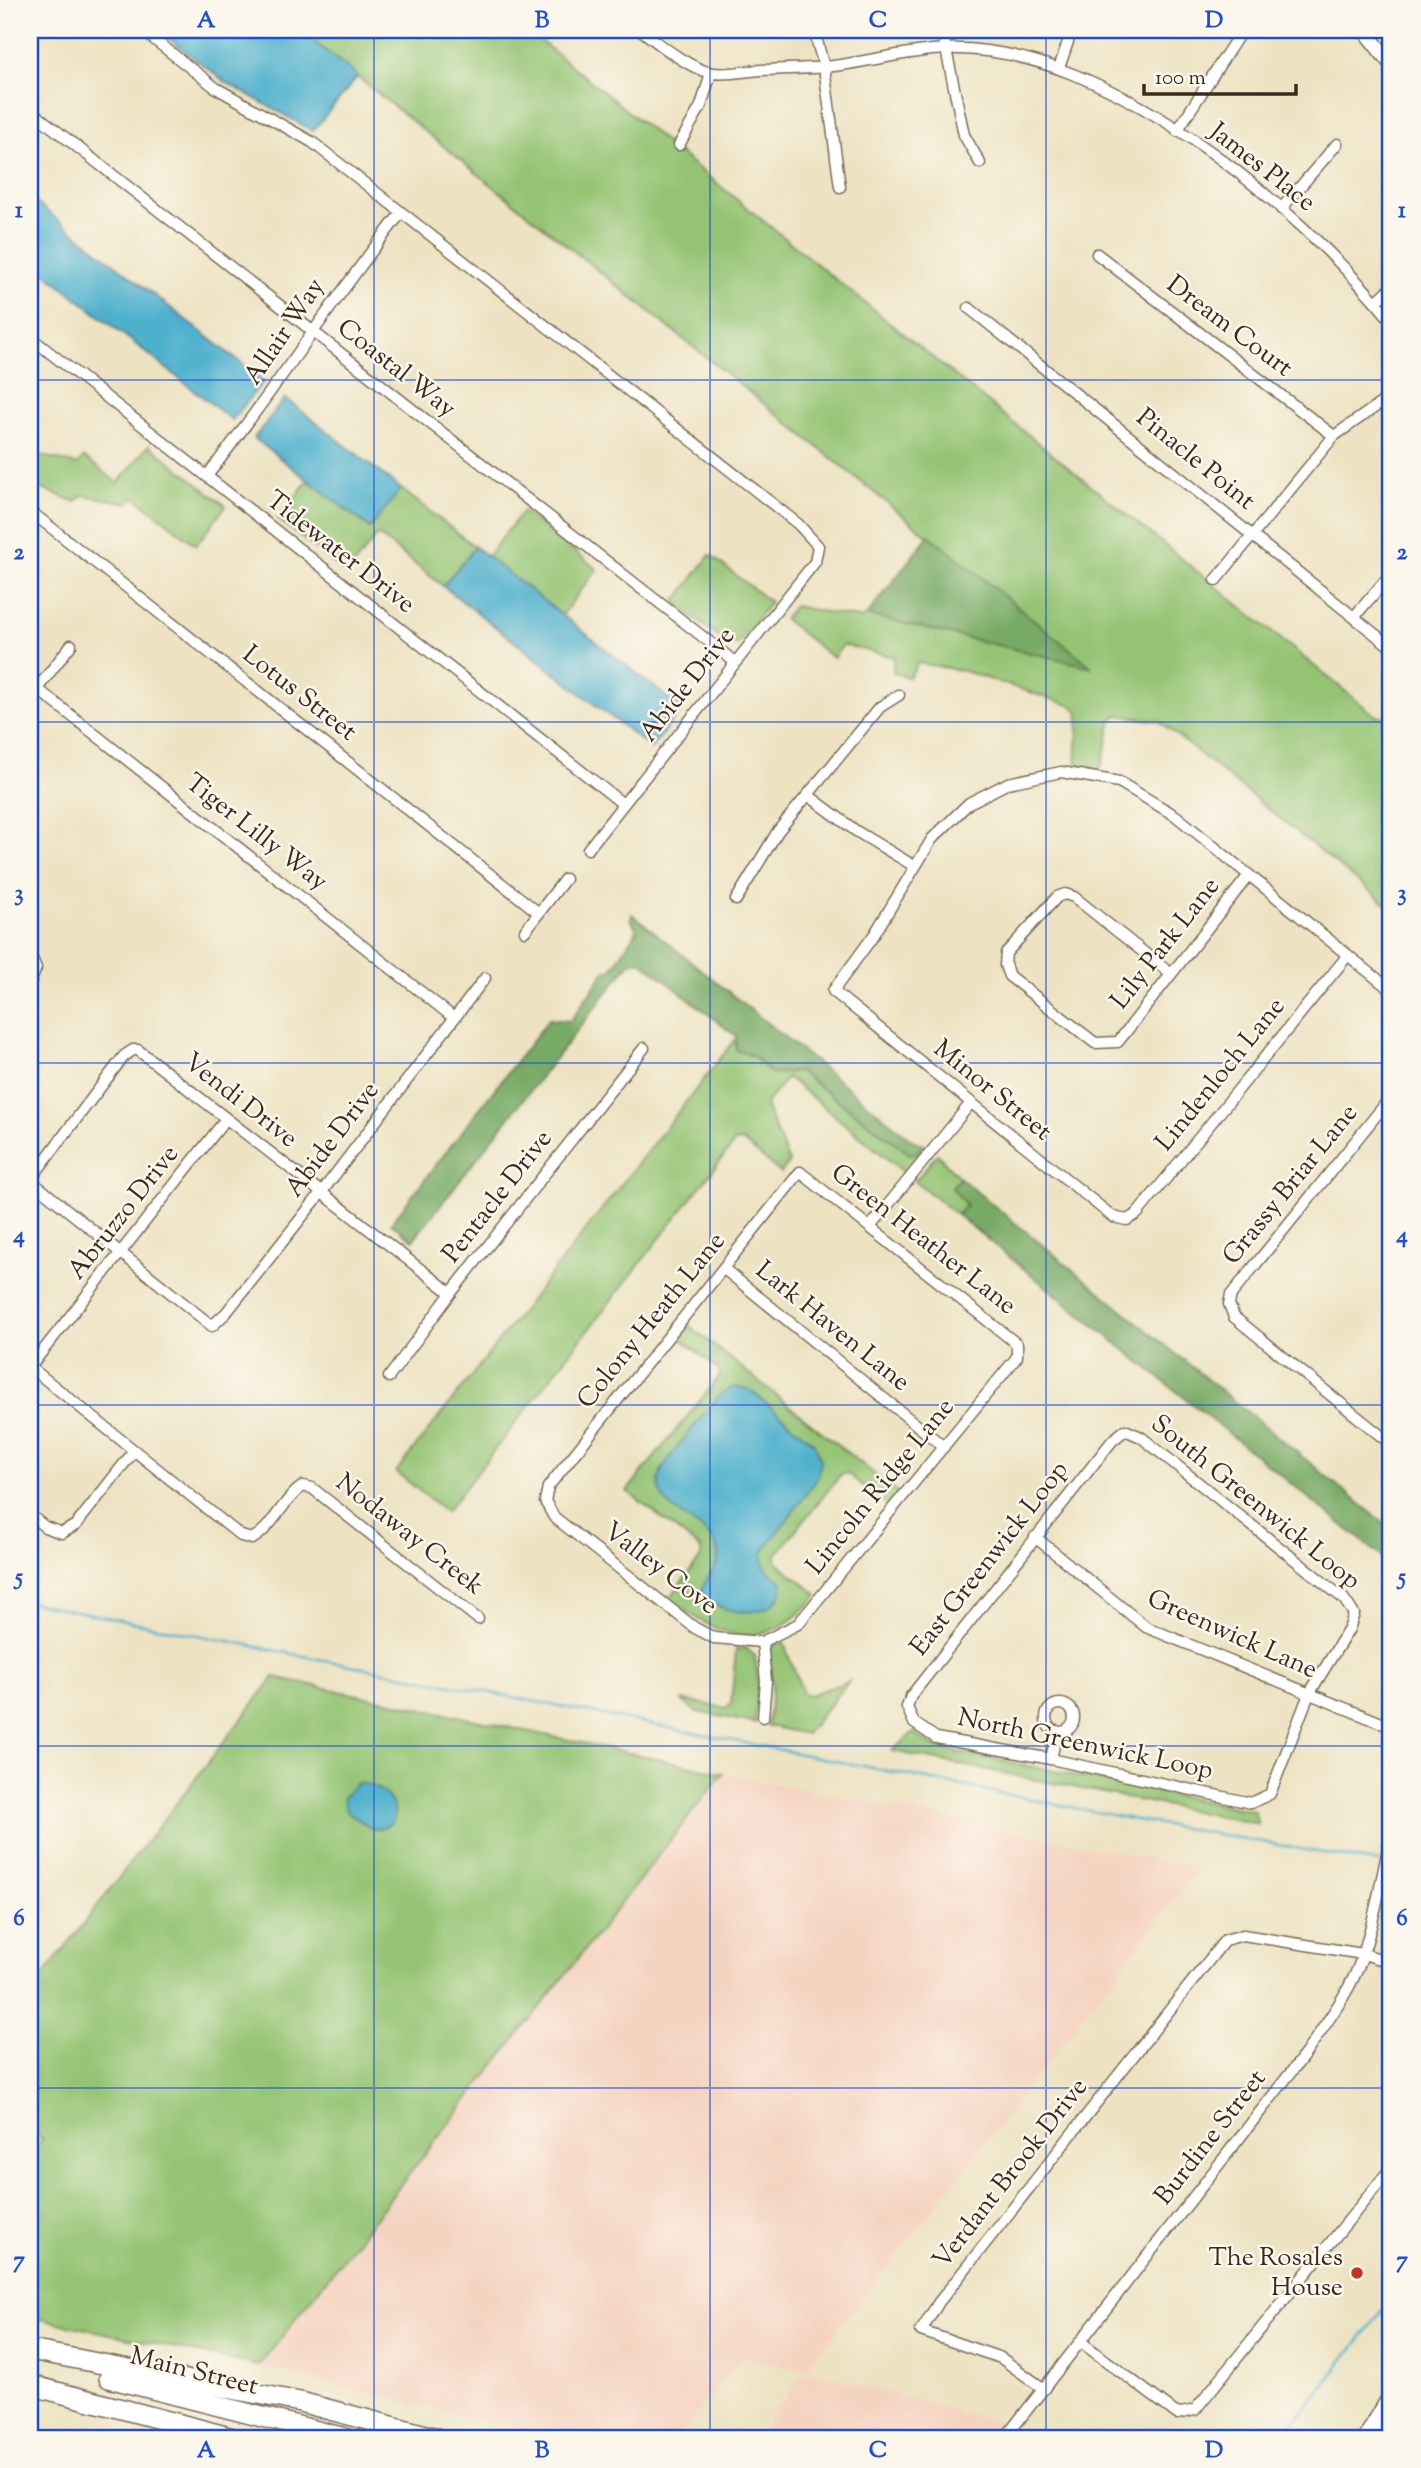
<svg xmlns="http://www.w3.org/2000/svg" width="1421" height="2468" font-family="'Sorts Mill Goudy',serif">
<rect width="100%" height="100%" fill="#fbf7ec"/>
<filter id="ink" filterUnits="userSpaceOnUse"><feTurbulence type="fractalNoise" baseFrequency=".0143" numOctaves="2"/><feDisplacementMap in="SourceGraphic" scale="14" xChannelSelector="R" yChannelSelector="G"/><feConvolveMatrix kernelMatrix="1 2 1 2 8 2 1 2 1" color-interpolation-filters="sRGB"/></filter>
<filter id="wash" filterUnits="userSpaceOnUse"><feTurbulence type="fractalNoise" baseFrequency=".00686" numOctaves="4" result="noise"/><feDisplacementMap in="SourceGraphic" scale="28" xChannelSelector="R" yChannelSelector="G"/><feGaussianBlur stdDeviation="1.57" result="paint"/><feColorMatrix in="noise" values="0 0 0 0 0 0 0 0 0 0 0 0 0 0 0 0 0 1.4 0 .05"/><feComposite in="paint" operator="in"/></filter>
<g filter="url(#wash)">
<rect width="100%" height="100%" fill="#ede3c2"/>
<path fill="#f5d3c1" d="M723,1773l476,96 -393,501 197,53 -11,15h-238l52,-67 -63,-14 -67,81h-124l-293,-72z"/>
<g fill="#94c473" stroke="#687748" stroke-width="2">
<path d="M299,30h228l849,686 15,2v190l-232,-187 -42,-6 -5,5 -11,49 -25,-4 3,-52 -6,-7 -109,-35 -46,-8 -9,14 -16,-4 1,-16 -51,-12 -10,13 -49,-39 10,-13 69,13 4,-4 223,51z"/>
<path d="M149,445l77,61 -30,39 -61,-48 -6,6 -47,-8 -6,7 -39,-15 -7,4v-39l47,13 7,-8 34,26z"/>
<path d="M308,480l62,48 31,-39 74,58 -32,39 -65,-51 -31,38 -69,-54z"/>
<path d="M523,511l74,58 -35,46 -75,-58z"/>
<path d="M710,555l60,47 -32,42 -7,1 -8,-4 -48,-39z"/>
<path d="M737,1037l-1,13 17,6 19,18 27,-2 111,82 8,-2 4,-8 5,2 -22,27 -118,-96 -22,28 24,57 -8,11 -39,-32 -7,1 -289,370 -50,-40z"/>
<path d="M937,1154l23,24 -8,9 14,18 -9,10 -42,-34z"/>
<path d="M687,1324l212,170 -10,12 -41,-32h-7l-65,81v7l42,33c-52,58 -92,48 -149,4l32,-42v-8l-74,-58 93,-115 -1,-6 -41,-34z"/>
<path d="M783,1641l20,52 6,2 40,-14 -43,53 -39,-8 5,-38 -4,-34 5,-9z"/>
<path d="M746,1648l9,8 3,29 -3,38 -58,-11 -16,-12 45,8 5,-4 5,-55z"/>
<path d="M274,1677l449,96 -464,593 -229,-49v-162l12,-16 -12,-10v-136z"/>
<path d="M914,1732l17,13 12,4 311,62 4,13 -366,-73z"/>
</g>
<g fill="#77aa65" stroke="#596a42" stroke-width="2">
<path d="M929,535l163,132 -225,-52z"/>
<path d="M632,914l280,226 10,4 -4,8 -8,2 -110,-82 -28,2 -19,-18 -17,-6v-14l-95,-75 -11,2 -217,277 -22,-17 158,-204 21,2 35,-50 7,-2 25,-39 -6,-11z"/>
<path d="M960,1178l431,351v35l-434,-349 9,-10 -14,-18z"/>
</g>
<g fill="#4eb0cd" stroke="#446d76" stroke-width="2">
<path d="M158,30h141l59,46 -45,55 -88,-49z"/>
<path d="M30,198l234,183 -32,39 -202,-159z"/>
<path d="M285,398l116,91 -31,39 -116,-90z"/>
<path d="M475,547l207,162 -31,39 -208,-162z"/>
<path d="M733,1387l16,2 66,55 6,17 -4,18 -53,72c-4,17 5,21 18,31 4,39 -65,37 -81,10 3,-13 18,-24 17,-38 -1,-33 -72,-39 -57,-82 4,-14 47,-62 59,-77z"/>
<path d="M356,1783c39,1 56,48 14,45l-24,-17 -3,-13z"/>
</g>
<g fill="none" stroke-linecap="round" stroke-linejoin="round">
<g stroke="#4eb0cd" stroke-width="2.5">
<path d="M30,1602l1101,217 249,44"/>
<path d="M1282,2438l109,-138"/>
</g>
</g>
</g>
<g filter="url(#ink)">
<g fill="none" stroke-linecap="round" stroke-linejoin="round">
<defs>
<g id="street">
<path d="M142,30l74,58 96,54 486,382 20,22 -3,16 -227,287"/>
<path d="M641,30c17,13 50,40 72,43 15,2 33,-2 48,-3 21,-1 43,-1 64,-3 40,-4 80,-16 120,-18 160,-6 350,155 446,271"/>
<path d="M814,30l10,37 16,120"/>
<path d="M942,30l22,105 16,28"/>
<path d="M1059,68l13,-38"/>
<path d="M30,110l705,552"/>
<path d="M1177,131l65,-101"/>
<path d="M679,145l22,-39 10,-33"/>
<path d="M1281,209l56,-65"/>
<path d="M1097,254l237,182"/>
<path d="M1376,302l15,-14"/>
<path d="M969,308l422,339"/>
<path d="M30,337l593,467"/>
<path d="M207,476c68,-86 126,-177 194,-263"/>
<path d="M30,511l509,402"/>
<path d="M1216,580l118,-144 57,-40"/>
<path d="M1354,617l37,-43"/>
<path d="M30,683l424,335"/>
<path d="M30,698l41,-53"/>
<path d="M808,795l48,36 58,35"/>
<path d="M736,900l42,-69 102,-124 19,-12"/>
<path d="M525,931l40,-52"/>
<path d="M30,954l6,14 -6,15"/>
<path d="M1348,955l-211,259 -10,6 -14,-3 -280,-226 41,-56 58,-96 37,-36 39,-20 53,-11 58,10 57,34 215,174"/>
<path d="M1171,974l-97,-77 -9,-3 -8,3 -51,56 -1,12 4,11 86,67 23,-1 131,-167"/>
<path d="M1391,1097l-160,198 -2,9 5,13 157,127"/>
<path d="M800,1172l217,172v13l-219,267 -36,18 -48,-4 -19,-10 -141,-111 -9,-16 3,-14z"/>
<path d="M870,1227l100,-123"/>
<path d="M724,1269l220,178"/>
<path d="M451,1293l-313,-243h-5l-9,6 -94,124 182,146 14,-13 95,-120 164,-215"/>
<path d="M30,1367l211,169 11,3c22,-12 30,-39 51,-53l9,2 166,131"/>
<path d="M30,1367l196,-248"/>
<path d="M389,1377l62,-84 193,-245"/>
<path d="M1125,1430l16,7 203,162 10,15 -5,15 -40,65 -39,100 -19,9 -200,-44 -115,-21 -22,-15 -7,-16 4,-11 201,-255z"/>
<path d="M30,1515l15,12 17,6 14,-8 58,-74"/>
<path d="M1035,1537l111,90 245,100"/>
<path d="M762,1642l4,39 -3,36"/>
<circle cx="1060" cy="1718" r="14"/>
<path d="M1051,1759l6,-28"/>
<path d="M1081,2342l96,72 18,-4 196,-242"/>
<path d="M1044,2389l-43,-31 -80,-27 18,-29 286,-362 18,-5 120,19 28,8"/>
<path d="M1005,2438l301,-385c19,-29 43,-59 55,-93 14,-41 21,-84 30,-126"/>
</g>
<path id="secondary" d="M1364,30l27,34"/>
<g id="highway">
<path d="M30,2350l270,52 137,36"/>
<path d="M109,2378l236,60"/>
<path d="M30,2385l203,53"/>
<path d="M1368,2438l23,-39"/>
<path d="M1383,2438l8,-10"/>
</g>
</defs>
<use href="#street" stroke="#796b57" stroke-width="13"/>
<use href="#secondary" stroke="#796b57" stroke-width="17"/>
<use href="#highway" stroke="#796b57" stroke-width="22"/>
<use href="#street" stroke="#fff" stroke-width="10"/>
<use href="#secondary" stroke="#fff" stroke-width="14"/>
<use href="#highway" stroke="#fff" stroke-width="19"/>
</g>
</g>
<path fill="none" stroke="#1d4ed8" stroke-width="2" stroke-opacity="0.55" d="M374,30v2408M710,30v2408M1046,30v2408M30,380h1361M30,722h1361M30,1063h1361M30,1405h1361M30,1746h1361M30,2088h1361"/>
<circle fill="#c8321e" stroke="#fbf7ec" stroke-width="2.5" cx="1357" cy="2273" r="7"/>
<g text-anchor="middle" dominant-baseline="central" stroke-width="5" stroke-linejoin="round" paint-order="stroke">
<g font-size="26" fill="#3b2a1e" stroke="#fbf7ec">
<text transform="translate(1262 168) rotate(38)">James Place</text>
<text transform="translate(1229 327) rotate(37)">Dream Court</text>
<text transform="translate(285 332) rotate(-56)">Allair Way</text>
<text transform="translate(396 369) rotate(38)">Coastal Way</text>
<text transform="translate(1195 460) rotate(39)">Pinacle Point</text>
<text transform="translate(340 553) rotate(38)">Tidewater Drive</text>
<text transform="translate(688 685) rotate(-52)">Abide Drive</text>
<text transform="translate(299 694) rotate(38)">Lotus Street</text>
<text transform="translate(256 833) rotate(38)">Tiger Lilly Way</text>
<text transform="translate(1166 944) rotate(-52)">Lily Park Lane</text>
<text transform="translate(1221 1075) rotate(-51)">Lindenloch Lane</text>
<text transform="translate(992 1091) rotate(39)">Minor Street</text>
<text transform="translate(240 1101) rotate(38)">Vendi Drive</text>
<text transform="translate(333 1140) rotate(-53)">Abide Drive</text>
<text transform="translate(1291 1185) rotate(-51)">Grassy Briar Lane</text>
<text transform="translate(498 1197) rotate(-52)">Pentacle Drive</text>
<text transform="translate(124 1213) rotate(-52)">Abruzzo Drive</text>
<text transform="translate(923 1240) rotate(38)">Green Heather Lane</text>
<text transform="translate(652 1321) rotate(-51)">Colony Heath Lane</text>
<text transform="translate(832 1327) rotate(39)">Lark Haven Lane</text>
<text transform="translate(881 1487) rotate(-51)">Lincoln Ridge Lane</text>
<text transform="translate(1255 1503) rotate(39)">South Greenwick Loop</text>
<text transform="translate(409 1535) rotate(38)">Nodaway Creek</text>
<text transform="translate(990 1559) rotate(-52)">East Greenwick Loop</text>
<text transform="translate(660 1569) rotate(37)">Valley Cove</text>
<text transform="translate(1232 1635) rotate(24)">Greenwick Lane</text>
<text transform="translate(1085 1745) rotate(12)">North Greenwick Loop</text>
<text transform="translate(1211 2138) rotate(-52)">Burdine Street</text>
<text transform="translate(1011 2174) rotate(-52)">Verdant Brook Drive</text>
<text transform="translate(194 2372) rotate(14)">Main Street</text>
</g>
<g font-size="26" fill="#3b2a1e" stroke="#fbf7ec" text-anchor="end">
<text x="1343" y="2258">The Rosales<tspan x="1343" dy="30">House</tspan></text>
</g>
</g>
<rect width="1421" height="2468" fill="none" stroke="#fbf7ec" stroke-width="77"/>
<path d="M1144 84v10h152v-10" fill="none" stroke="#3b2a1e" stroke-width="3.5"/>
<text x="1155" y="84" font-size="21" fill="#3b2a1e" stroke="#fbf7ec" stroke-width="5" paint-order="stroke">100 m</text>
<rect x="38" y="38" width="1344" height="2392" fill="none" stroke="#1d4ed8" stroke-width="2.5"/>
<g font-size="23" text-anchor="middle" font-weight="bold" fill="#1d4ed8">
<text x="206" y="27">A</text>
<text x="542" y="27">B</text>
<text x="878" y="27">C</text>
<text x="1214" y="27">D</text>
<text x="19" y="217">1</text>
<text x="1402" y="217">1</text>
<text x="19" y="559">2</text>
<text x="1402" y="559">2</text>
<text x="19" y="900">3</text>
<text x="1402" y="900">3</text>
<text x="19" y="1242">4</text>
<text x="1402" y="1242">4</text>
<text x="19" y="1584">5</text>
<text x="1402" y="1584">5</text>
<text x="19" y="1925">6</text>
<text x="1402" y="1925">6</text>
<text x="19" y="2267">7</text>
<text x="1402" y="2267">7</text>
<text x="206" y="2457">A</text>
<text x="542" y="2457">B</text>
<text x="878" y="2457">C</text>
<text x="1214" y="2457">D</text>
</g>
</svg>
